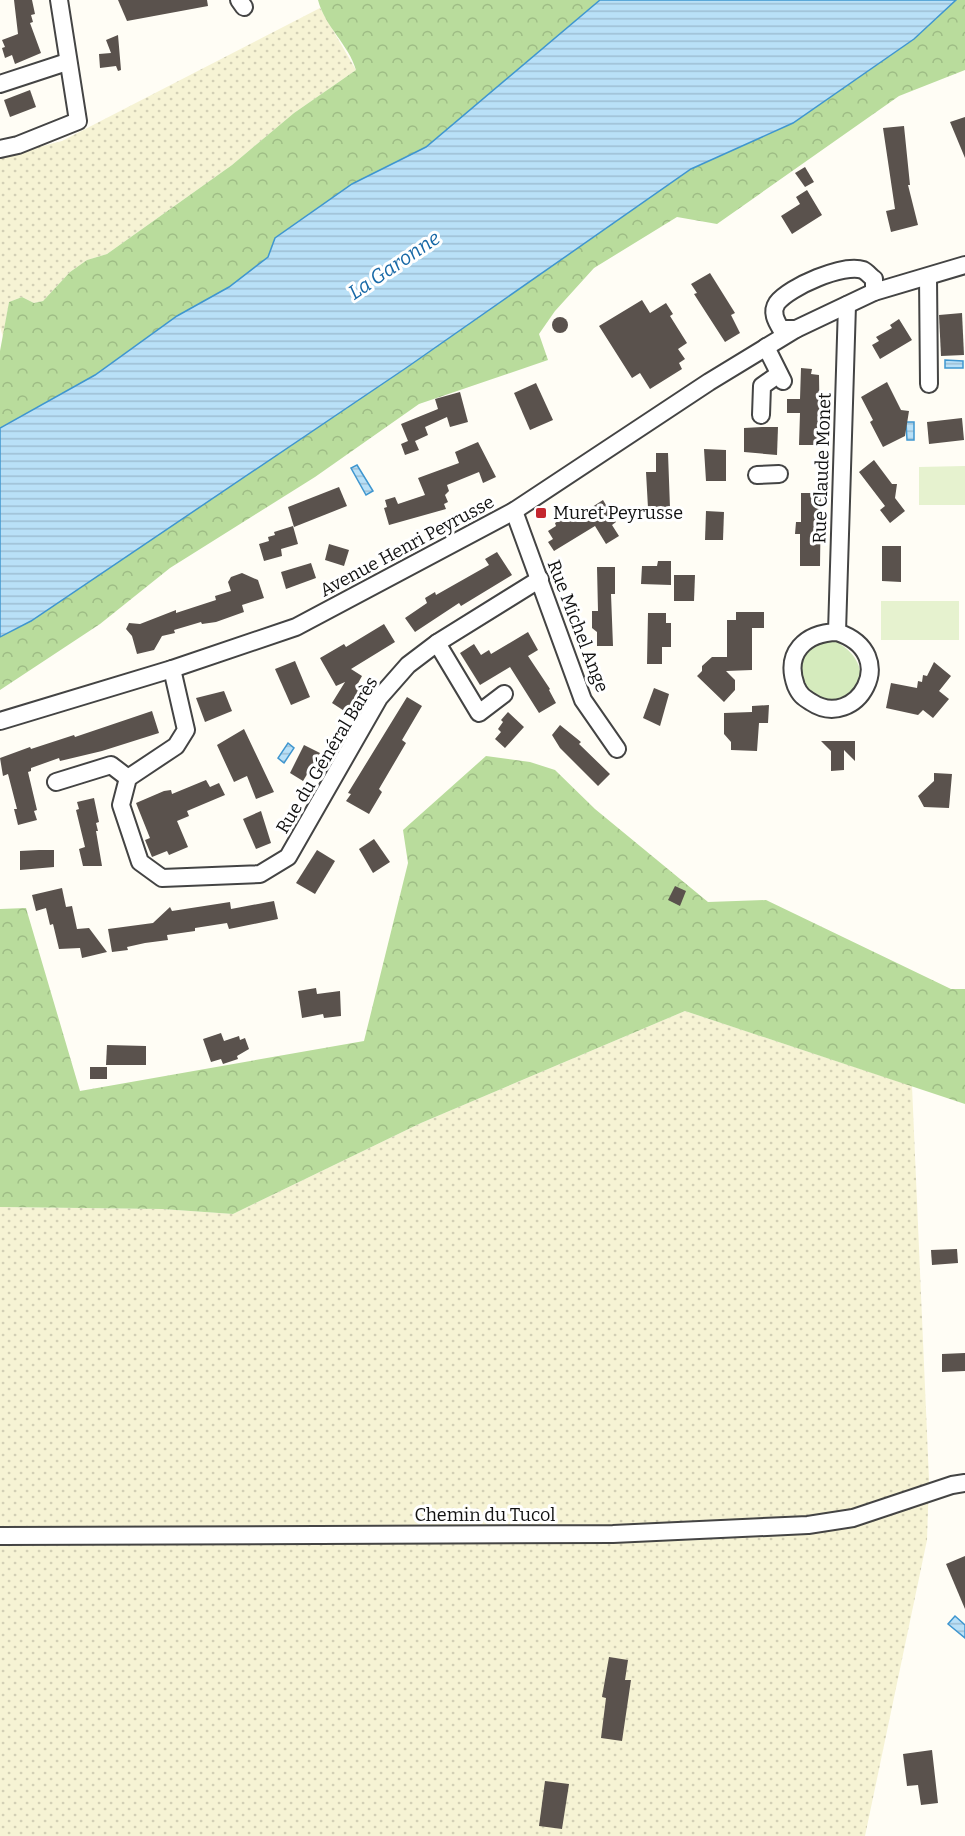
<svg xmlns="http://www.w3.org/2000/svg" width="965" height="1836" font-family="Bitter,serif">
<defs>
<pattern id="farmland-dots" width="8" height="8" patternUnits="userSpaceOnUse" patternTransform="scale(1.5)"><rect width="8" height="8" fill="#f6f3d4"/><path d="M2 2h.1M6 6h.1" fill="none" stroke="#d2cfb5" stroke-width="1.8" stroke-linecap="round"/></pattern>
<pattern id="forest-crowns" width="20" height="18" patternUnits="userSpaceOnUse" patternTransform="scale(1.5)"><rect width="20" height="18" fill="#b9dc9c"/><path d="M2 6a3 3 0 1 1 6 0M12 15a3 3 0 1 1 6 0" fill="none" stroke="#9ebc85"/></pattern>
<pattern id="water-rules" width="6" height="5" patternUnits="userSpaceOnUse" patternTransform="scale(1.5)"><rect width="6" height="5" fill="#b9e0f7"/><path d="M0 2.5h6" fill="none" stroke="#9ebfd3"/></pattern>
</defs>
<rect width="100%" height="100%" fill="#fffdf5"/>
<g fill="url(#farmland-dots)">
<path d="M320,8l36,62 -62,43 -62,52 -125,89 -20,6 -17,12 -27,29 -9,2 -12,-6 -13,5 -6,35 -3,-10v-170l62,-16z"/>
<path d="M685,1011l227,75 17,394 -2,60 -62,296h-865v-629l162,2 71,5 188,-91z"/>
</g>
<path fill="#d5ebbd" d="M831,640c23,7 43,38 18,57 -5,3 -12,6 -18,8l-29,-11 -5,-32 13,-17z"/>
<g fill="url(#forest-crowns)">
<path d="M318,0h282l-174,147 -74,37 -77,54 -7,19 -39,30 -52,29 -82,59 -95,53v-77l9,-49 13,-5 12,6 9,-2 27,-29 17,-12 20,-6 125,-89 62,-52 62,-43c-7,-25 -31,-43 -38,-70z"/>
<path d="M956,0h9v70l-66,26 -182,128 -40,-7 -83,51 -39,43 -16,23 9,26 -129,44 -104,73 -145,91 -70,56 -100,66v-53l31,-16 375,-253 285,-199 102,-46 121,-84z"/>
<path d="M486,756l44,6 25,8 40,39 113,93 58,-2 185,89h14v115l-280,-93 -264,112 -188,91 -71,-5 -162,-2v-298l26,-1 54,183 284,-50 44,-178 -5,-33z"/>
</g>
<g fill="#e6f2cf">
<path d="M965,466v39h-46v-38z"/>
<rect x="881" y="601" width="78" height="39"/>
</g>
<g fill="url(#water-rules)" stroke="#3f96cf" stroke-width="1.5">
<path d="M600,0h356l-42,39 -121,84 -102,46 -285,199 -375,253 -31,16v-209l95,-53 82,-59 52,-29 39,-30 7,-19 77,-54 74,-37z"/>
<path d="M945,360l18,1v7h-18z"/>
<path d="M906,422h8v18h-7z"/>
<path d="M357,465l16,26 -7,4 -15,-27z"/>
<path d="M288,743l6,5 -10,15 -6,-5z"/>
<path d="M955,1616l10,9v13l-17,-14z"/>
</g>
<g fill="#5a524d">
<path d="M14,0h18l3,14 -4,1 2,7 -3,1 11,30 -26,11 -3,-9 -7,3 -3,-10 3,-1 -3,-7 16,-6z"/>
<path d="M118,0h89l1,6 -81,15z"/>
<path d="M118,35l3,35 -3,1 -2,-5 -16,2 -1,-14 12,-1 -5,-13z"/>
<path d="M30,90l6,17 -26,10 -6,-17z"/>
<path d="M965,117v41l-15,-36z"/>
<path d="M904,126l6,59h-2l10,40 -27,7 -5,-21 9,-2 -12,-81z"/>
<path d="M805,167l9,15 -9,5 -10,-14z"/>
<path d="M807,190l15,25 -30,19 -11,-18 19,-12 -4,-7z"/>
<path d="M710,273l25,40 -4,2 9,18 -15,9 -31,-48 3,-1 -6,-9z"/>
<path d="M642,300l8,13 16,-10 7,11 -3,2 17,27 -9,6 7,10 -6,4 3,6 -32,20 -10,-16 -8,5 -33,-52z"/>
<path d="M962,313l2,42 -23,1 -2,-41z"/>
<circle cx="560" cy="325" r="8"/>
<path d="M899,319l13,21 -32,19 -8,-14 7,-4 -3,-4 16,-9 -2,-3z"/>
<path d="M801,368l11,1 -1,5 8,1 1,70h-21l1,-32h-13v-14h13z"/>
<path d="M887,382l14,28 8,1 -4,25 -22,11 -13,-25 3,-2 -12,-23z"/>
<path d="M536,383l17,37 -23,10 -16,-37z"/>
<path d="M460,392l8,30 -18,5 -3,-10 -22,10 3,8 -13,6 4,9 -14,5 -4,-11 7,-3 -7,-17 37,-15 -3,-10z"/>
<path d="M962,418l2,22 -35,4 -2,-22z"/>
<path d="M762,427h16l-1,28 -33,-3v-24z"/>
<path d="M478,442l18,35 -13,6 -4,-11 -32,13 2,6 -4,4 3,7 -4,2 2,5 -57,16 -5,-17 3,-1 -2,-7 10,-3 3,7 27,-9 -7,-17 41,-15 -4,-11z"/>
<path d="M704,449l22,1v31h-20z"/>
<path d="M656,453h12l2,55h-22l-2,-36h10z"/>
<path d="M874,460l18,24h5l-2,14 10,13 -15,12 -10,-13 5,-4 -26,-34z"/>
<path d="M339,487l8,19 -53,21 -6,-20z"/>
<path d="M801,493h20l-1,73h-20v-32h-5l1,-12h5z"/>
<path d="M603,500l13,22 -4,3 7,11 -13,8 -11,-18 -41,25 -6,-9 5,-3 -5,-8 8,-5 -1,-3 17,-10 3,5z"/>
<path d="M706,511l18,1 -1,28h-18z"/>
<path d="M293,526l5,18 -17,5 1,7 -18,5 -5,-17 10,-3 -1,-4 7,-2 -1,-3z"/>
<path d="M329,544l20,6 -5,16 -19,-6z"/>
<path d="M882,546h19v36l-19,-1z"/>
<path d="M497,552l15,23 -51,31 -2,-3 -44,29 -10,-14 22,-15 -2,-5 10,-6 1,3 53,-30 -4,-6z"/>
<path d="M658,561h13v24l-30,-1 1,-18h15z"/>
<path d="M311,563l5,15 -30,11 -5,-17z"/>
<path d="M597,567h18v27h-4l2,52h-16v-14l-5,-4v-17h6z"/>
<path d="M242,573l16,7 6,18 -22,7 2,7 -28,10 -14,2 -1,-2 -27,8 1,3 -13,3 -8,14 -17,4 -5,-18 -6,-7 3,-6 11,1 36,-14v3l40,-13 -1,-4 16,-5 -3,-9 3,-5z"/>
<path d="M674,575h21l-1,26h-20z"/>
<path d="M736,612h28v16h-12v42l-26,1 9,9v10l-11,12 -27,-26 5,-5v-5l10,-9h15v-37h9z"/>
<path d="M648,613h18v10h5v24h-9v17h-15z"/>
<path d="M384,624l11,18 -44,27 11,7 -5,9 7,3 -15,26 -17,-11 13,-21 -9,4 -16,-28 24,-14 2,3z"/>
<path d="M528,632l10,18 -10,6 22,33 -1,1 7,13 -17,10 -29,-46 -30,18 -20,-32 14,-9 7,11 8,-5 2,4z"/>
<path d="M295,661l15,36 -19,8 -16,-36z"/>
<path d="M934,662l17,14 -12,15 10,8 -16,19 -10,-8 -5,5 -32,-7 5,-25 26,5 1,-7 4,1 1,-7 4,1z"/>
<path d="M654,688l15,6 -9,32 -17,-8z"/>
<path d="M224,691l8,20 -27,11 -9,-24z"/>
<path d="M407,697l15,9 -20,34 4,3 -27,46 3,3 -13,22 -23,-13 5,-7 -3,-1z"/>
<path d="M769,705l-1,18h-9l-2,28 -26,-1v-8l-7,-8v-21l28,-1v-6z"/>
<path d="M152,711l7,22 -57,18 -42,10 -1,-3 -28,10v3l-3,1 9,38 -3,1 3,9 -19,5 -4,-16h3l-9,-35 -5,2 -3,-18 30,-11 1,2 43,-14 1,2z"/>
<path d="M508,712l16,15 -19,21 -10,-9 6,-7 -3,-3 5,-7 -2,-2z"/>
<path d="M560,725l21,17 -2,2 31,30 -12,12 -38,-38 -8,-13z"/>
<path d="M244,729l30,63 -18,7 -9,-23 -13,6 -17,-37z"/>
<path d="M821,741h34v20l-11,-11v20l-13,1v-20z"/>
<path d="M304,745l16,8 -17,28 -13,-8z"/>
<path d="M934,773l18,1 -3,34 -25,-1 -6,-11 16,-15z"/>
<path d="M206,780l4,7 9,-4 6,12 -38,16 2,5 -12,5 11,26 -19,8 -2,-4 -15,6 -7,-17 5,-2 -14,-35 28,-12 7,-1 1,4z"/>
<path d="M94,798l5,24 -3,1 2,8h-2l6,35h-19l-4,-17 6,-2 -9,-37 3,-1 -2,-7z"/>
<path d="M261,811l10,32 -15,6 -13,-30z"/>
<path d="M374,839l16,23 -17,11 -14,-24z"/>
<path d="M39,850h15v17l-34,3v-19z"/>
<path d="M317,850l18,11 -20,33 -19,-11z"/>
<path d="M675,886l11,5 -6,15 -12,-6z"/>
<path d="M62,888l4,19 6,-1 5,23 12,-1 18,24 -25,6 -2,-10 -21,1 -6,-25 -3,1 -4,-17 -10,3 -4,-16z"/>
<path d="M274,901l4,18 -49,10 -2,-6 -32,5v3l-28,4 1,5 -23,3 -18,4 1,3 -16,2 -4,-23 45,-6 17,-16 2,4 58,-9 1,7z"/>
<path d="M316,988l1,6 23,-3 1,25 -17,2 -1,-4 -21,4 -4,-27z"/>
<path d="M221,1033l3,8 15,-5 1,4 5,-2 4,11 -12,7 1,3 -15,5 -2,-5 -10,3 -8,-23z"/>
<path d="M107,1045l39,1v19h-40z"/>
<rect x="90" y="1067" width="17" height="12"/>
<path d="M957,1249l1,14 -26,2 -1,-15z"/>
<path d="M965,1353v18l-23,1v-18z"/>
<path d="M965,1556v53l-19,-45z"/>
<path d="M609,1657l19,3 -3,20h6l-9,61 -21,-3 5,-40 -4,-1z"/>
<path d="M932,1750l6,53 -17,2 -3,-20 -11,1 -4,-32z"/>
<path d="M545,1781l24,3 -7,45 -23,-3z"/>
</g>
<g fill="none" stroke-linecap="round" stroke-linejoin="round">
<defs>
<g id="minor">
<path d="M239,0l5,7"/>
<path d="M0,84l67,-22"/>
<path d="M0,149l18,-4 60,-24 -19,-121"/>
<path d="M928,277l1,107"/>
<path d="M796,329h-15c-5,-8 -10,-17 -4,-26 12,-16 67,-40 86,-33 4,2 8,7 11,9v13"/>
<path d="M766,347l17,34"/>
<path d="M761,415l1,-29 17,-12"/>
<path d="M757,475l22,-1"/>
<path d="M514,511l69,189 34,49"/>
<path d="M837,632c66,22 19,100 -26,70 -8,-5 -11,-7 -15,-16 -12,-33 9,-53 41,-54l10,-327"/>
<path d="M437,643l42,70 25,-19"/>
<path d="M172,669l14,61 -10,16 -48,32 -7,27 19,57 22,16 98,-4 28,-17 91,-159 29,-33 29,-22 103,-64"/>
<path d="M0,721l172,-52 124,-42 218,-116 195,-129 87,-53 78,-37 91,-27"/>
<path d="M56,782l55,-17 17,13"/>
<path d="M0,1536l613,-2 195,-9 45,-7 99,-33 13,-2"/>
</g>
</defs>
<use href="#minor" stroke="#444" stroke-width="20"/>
<use href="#minor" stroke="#fff" stroke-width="16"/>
</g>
<rect fill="#c4262e" stroke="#fff" stroke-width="2" x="535" y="507" width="12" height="12" rx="3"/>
<g text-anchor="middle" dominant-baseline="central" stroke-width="6" stroke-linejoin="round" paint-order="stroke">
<g font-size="18" fill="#111" stroke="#fff">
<text transform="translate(822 468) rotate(-88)">Rue Claude Monet</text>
<text transform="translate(407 546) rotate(-28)">Avenue Henri Peyrusse</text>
<text transform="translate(578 626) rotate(69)">Rue Michel Ange</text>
<text transform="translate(327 755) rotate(-59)">Rue du Général Barès</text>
<text x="485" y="1515">Chemin du Tucol</text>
</g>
<g font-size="18" fill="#111" stroke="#fff" text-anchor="start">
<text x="553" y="513">Muret Peyrusse</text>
</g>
<g font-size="20" font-style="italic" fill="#1768a6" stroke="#fff">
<text transform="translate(394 265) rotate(-34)">La Garonne</text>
</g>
</g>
</svg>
